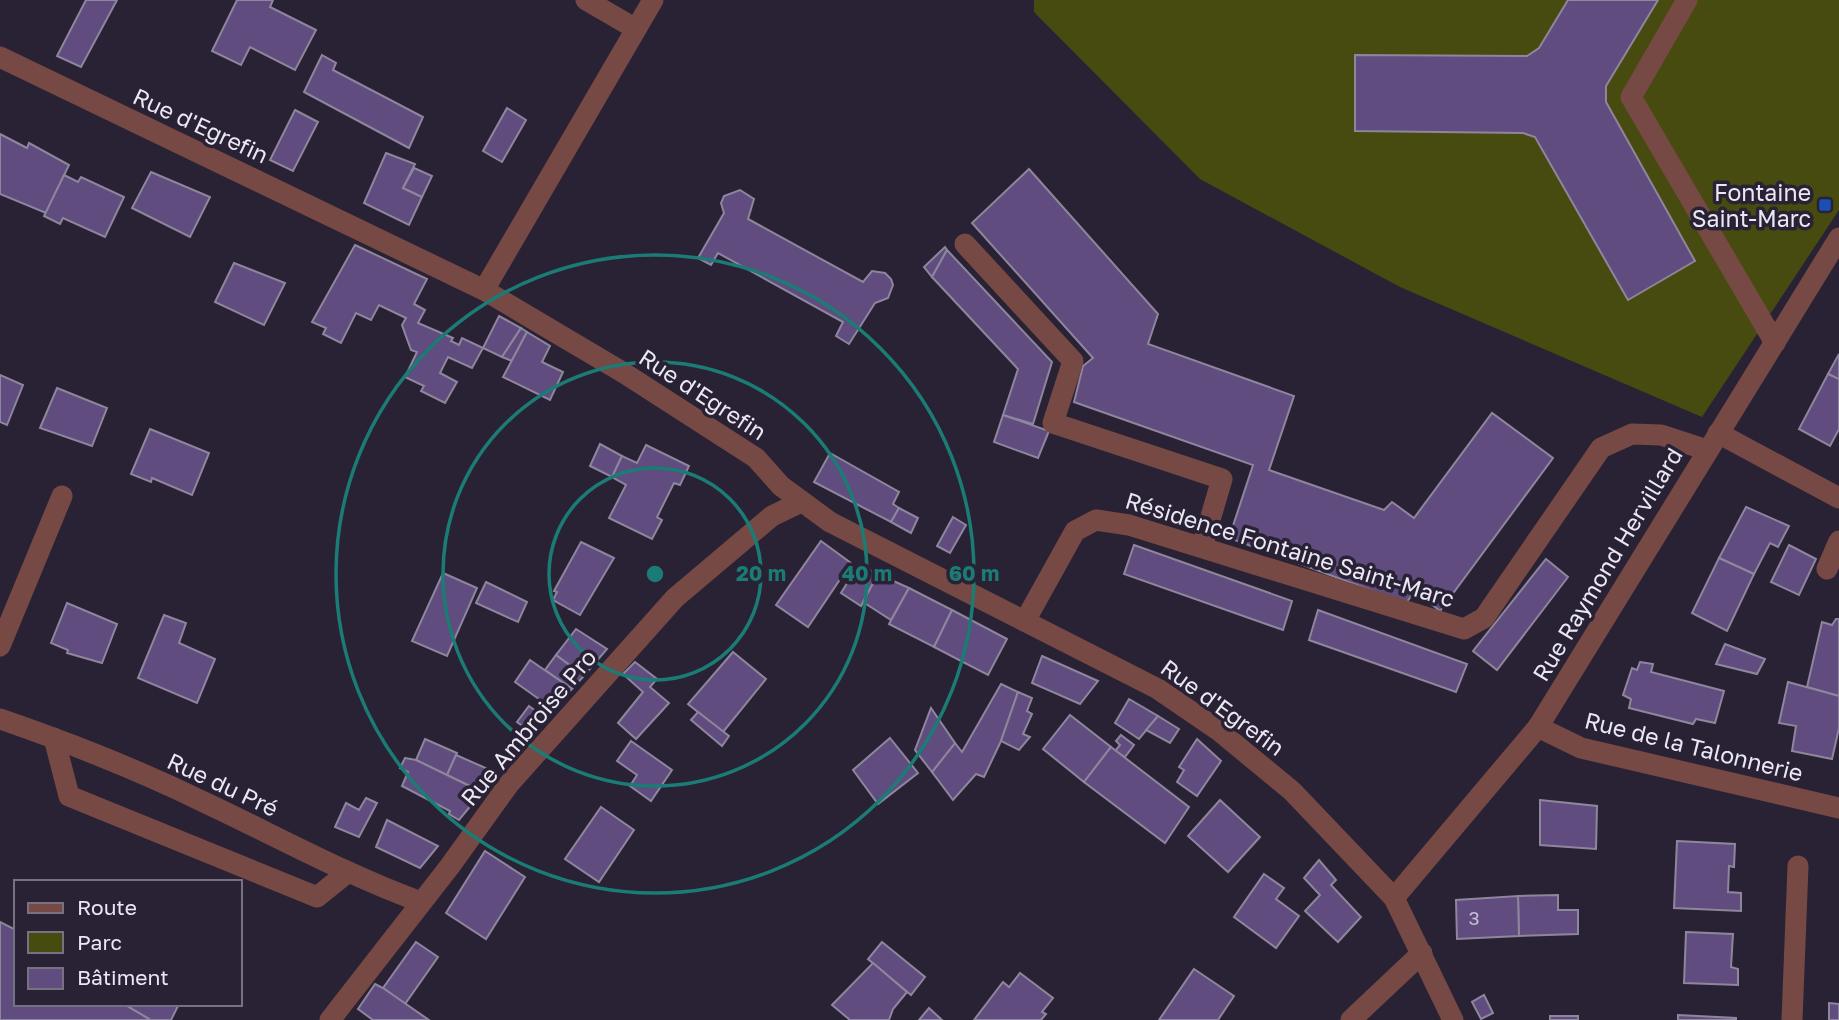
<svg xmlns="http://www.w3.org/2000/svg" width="1839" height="1020" font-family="'Golos Text',sans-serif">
<rect width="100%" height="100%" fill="#292235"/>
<path fill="#474b10" d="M1034,0h534l-29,48 -12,8h-172v75l168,2 12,4 93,163 67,-39 -89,-159v-16l52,-86h181v210l-137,207 -302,-130 -200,-108 -166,-167z"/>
<g fill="#604c7e" stroke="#8e869c" stroke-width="2">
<path d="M86,0h31l-36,67 -24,-11z"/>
<path d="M237,0h36l-3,7 46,23 -21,40 -45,-23 -9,18 -29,-14z"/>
<path d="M1568,0h90l-52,86v16l89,159 -67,39 -93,-163 -12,-4 -168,-2v-76l172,1 12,-8z"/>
<path d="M322,55l14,8 -3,7 90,47 -14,31 -105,-56z"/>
<path d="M507,108l19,12 -24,42 -19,-11z"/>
<path d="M295,110l23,12 -25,49 -23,-11z"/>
<path d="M0,134l27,14 2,-5 40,22 -23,48 -46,-19z"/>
<path d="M386,153l29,11 -12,24 19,9 -13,28 -45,-22z"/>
<path d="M414,168l18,8 -10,21 -19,-9z"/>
<path d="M1029,169l129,145 -10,30 146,52 -25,74 115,40 8,-8 22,16 78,-105 61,45 -113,153 -25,-20 -9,12 -177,-65 24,-73 -179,-63 9,-36 10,-8 -121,-135z"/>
<path d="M151,172l59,25 -20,40 -58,-29z"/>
<path d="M64,175l14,7 3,-5 43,20 -19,40 -42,-19 -3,6 -16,-8z"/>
<path d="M740,190l14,9 -6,20 115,63 9,-11 13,2 6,6 2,6 -5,13 -13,5 -26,41 -13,-8 7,-14 -125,-69 -7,12 -13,-7 26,-45 -3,-10 3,-7z"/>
<path d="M355,245l72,34 -13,25 11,6 -7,13 35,15 -2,3 8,4 3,-7 21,10 -11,20 -24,-11 -8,16 17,9 -12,21 -24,-12 3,-5 -19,-9 12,-25 -6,-2 -9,-25 4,-7 -27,-13 -8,15 -15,-7 -15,30 -18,-9 3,-6 -14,-6z"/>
<path d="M945,247l2,3 -15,27 -8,-10z"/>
<path d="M947,250l105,112 -19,62 -30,-9 15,-46 -86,-92z"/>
<path d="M234,263l51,20 -21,42 -49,-23z"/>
<path d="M499,316l22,12 -19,29 -19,-9z"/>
<path d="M521,328l6,4 -15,29 -10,-4z"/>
<path d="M527,332l23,14 -8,16 21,10 -13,28 -47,-23z"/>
<path d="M1839,354v25l-11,-5z"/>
<path d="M1828,374l11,5v50l-9,17 -31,-17z"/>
<path d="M0,375l23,10 -16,40 -7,-3z"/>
<path d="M57,388l50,20 -15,38 -52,-18z"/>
<path d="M1003,415l46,16 -11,27 -44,-16z"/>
<path d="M150,429l59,24 -17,42 -40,-17 -1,4 -20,-8z"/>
<path d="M600,444l22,12 -10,21 -22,-11z"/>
<path d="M646,445l43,21 -9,19 -6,-2 -17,34 5,3 -10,19 -43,-21 17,-33 -14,-8 10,-21 15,7z"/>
<path d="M830,453l69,39 -6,12 6,4 -8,14 -77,-40z"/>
<path d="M1746,507l43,19 -11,21 -8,-4 -16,31 -35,-16z"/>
<path d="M899,508l19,10 -7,15 -20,-11z"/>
<path d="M953,517l13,8 -16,28 -13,-7z"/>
<path d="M821,541l30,22 -43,64 -32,-22z"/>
<path d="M581,542l33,16 -34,57 -27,-15 4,-8 -3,-1z"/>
<path d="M1134,545l158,56 -9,29 -159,-56z"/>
<path d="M1789,545l27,14 -17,36 -28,-13z"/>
<path d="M1719,558l35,16 -27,57 -35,-18z"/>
<path d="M1546,559l22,18 -71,93 -24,-19z"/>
<path d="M859,564l19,10 -17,32 -20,-13z"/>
<path d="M443,573l34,15 -30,68 -35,-15z"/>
<path d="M878,574l31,14 -18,32 -28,-18z"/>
<path d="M486,582l41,20 -9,20 -42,-19z"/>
<path d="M909,588l43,22 -18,37 -45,-23z"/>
<path d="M67,603l50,21 -15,39 -35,-10 1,-3 -17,-7z"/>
<path d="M952,610l55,29 -19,36 -54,-28z"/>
<path d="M1318,610l149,54 -11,28 -147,-52z"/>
<path d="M164,615l22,8 -7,20 36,16 -18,44 -59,-25z"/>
<path d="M1836,619h3v77l-32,-9 15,-65 10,3z"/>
<path d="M576,629l31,20 -23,27 -28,-21z"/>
<path d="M1725,644l40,15 -8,15 -41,-10z"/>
<path d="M733,652l33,27 -43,53 -35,-28z"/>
<path d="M556,655l28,21 -12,13 -27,-19z"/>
<path d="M1042,656l56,25 -18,23 -48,-21z"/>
<path d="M530,660l42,29 -19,20 -38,-27z"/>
<path d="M635,662l22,17 -7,8 19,16 -33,36 -18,-16 25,-31 -20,-18z"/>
<path d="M1640,662l13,2 -2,8 73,19 -9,32 -19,-4 -3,5 -64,-16 2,-9 -8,-4 9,-27 5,2z"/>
<path d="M1788,682l51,14v32l-7,31 -40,-8 4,-25 -17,-3z"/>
<path d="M1001,684l17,8 -17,49 -17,36 -8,-3 -23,26 -21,-28 23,-29 7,9z"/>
<path d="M1018,692l14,6 -5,13 5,3 -9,20 7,3 -11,13 -18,-9z"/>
<path d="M1129,699l29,17 -19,23 -24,-16z"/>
<path d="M529,706l16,12 -13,15 -15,-11z"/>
<path d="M931,708l24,35 -23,29 -17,-22z"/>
<path d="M698,712l31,24 -7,10 -31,-26z"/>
<path d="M1070,715l41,32 -27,35 -41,-33z"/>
<path d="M1158,716l21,13 -9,14 -24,-13z"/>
<path d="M1121,735l13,10 -9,12 -10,-6 5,-6 -4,-4z"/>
<path d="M890,738l28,35 -40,31 -25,-34z"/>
<path d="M425,739l32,14 -10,22 -31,-15z"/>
<path d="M1197,739l24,22 -24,35 -20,-14 7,-12 -5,-3z"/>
<path d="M631,741l41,29 -21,31 -21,-15 7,-11 -20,-14z"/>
<path d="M1111,747l78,60 -24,36 -81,-61z"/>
<path d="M456,755l41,18 -15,19 -35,-17z"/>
<path d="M405,758l11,2 66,32 -23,28 -10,-6 1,-3 -48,-25 6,-14 -8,-4z"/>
<path d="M366,798l11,5 -18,34 -24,-10 11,-24 13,7z"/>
<path d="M1220,800l40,37 -32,35 -40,-36z"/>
<path d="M1540,800l57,6 -1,43 -56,-4z"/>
<path d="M601,807l33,23 -35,52 -34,-23z"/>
<path d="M387,820l51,26 -18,22 -44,-21z"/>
<path d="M1677,841l58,3 -1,23 -5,-1 -1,26 13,1v18l-67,-3z"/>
<path d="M485,851l40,26 -39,62 -40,-26z"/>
<path d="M1319,860l17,20 -5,5 30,32 -23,25 -33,-31 15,-16 -16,-17z"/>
<path d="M1264,874l20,14 -8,11 23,17 -23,32 -42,-31z"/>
<path d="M1558,895v15h20v24l-59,2 -1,-40z"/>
<path d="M1518,896l1,40 -62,3 -1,-39z"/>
<path d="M0,922l16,8v74h108l27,16h-151z"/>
<path d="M1686,932l47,2 -2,33 7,2v16l-54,-2z"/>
<path d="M416,942l22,15 -33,47 -22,-16z"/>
<path d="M882,942l43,35 -14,18 -43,-36z"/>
<path d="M873,963l34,29 -14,17 -4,11h-39l-18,-15z"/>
<path d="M1194,969l40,27 -16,24h-59z"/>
<path d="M1020,973l33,25 -11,14 4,2 -5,6h-67l29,-38 6,5z"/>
<path d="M375,984l8,4 46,32h-56l-15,-11z"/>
<path d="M1484,995l9,18 -12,6 -9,-17z"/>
<path d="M1829,1003l10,1v16h-10z"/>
<path d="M124,1004h55l-8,16h-20z"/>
<path d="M929,1008l13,12h-23z"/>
<path d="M1678,1015l58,3v2h-58z"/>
<rect x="1550" y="1016" width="28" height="4"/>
</g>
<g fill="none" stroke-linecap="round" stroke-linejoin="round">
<g stroke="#774944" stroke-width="21">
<path d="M586,0l50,29"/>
<path d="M1687,0l-56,97 144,246"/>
<path d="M0,57l484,233 140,83 132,85 25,28 49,36 328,167 60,41 74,61 102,107 59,122"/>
<path d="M965,244l108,117 -20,62 169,56 -20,68"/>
<path d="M484,290l169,-290"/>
<path d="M1718,433l121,65"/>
<path d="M1827,569l12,-28"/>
<path d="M1025,621l50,-90 21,-11 33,5 335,104 20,-11 117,-170 31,-14 29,1 46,15"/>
<path d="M0,646l62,-150"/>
<path d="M0,719c70,24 141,52 208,85 70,33 139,71 213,98"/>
<path d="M1538,727l43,21 258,60"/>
<path d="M54,738l15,58 248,101 31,-25"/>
<path d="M1394,898l144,-171 301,-489"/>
<path d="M330,1020l120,-154 59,-82 166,-186 97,-82 29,-14"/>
<path d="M1351,1020l71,-67"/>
<path d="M1792,1020l6,-154"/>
</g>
</g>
<g fill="none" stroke="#1a7c75" stroke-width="3.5">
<circle cx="655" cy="574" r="106"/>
<circle cx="655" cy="574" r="212"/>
<circle cx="655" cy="574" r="319"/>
</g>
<rect fill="#1a4fb4" stroke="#292235" stroke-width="2.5" x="1818" y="198" width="14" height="14" rx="3.5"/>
<g text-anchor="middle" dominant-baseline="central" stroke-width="7" stroke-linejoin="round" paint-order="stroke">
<g font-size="19" fill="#c8c0d6">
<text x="1474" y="917">3</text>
</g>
<g font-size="23" fill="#ebe7f4" stroke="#292235">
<text transform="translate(201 125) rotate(25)">Rue d'Egrefin</text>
<text transform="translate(703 394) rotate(33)">Rue d'Egrefin</text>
<text transform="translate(1290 549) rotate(17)">Résidence Fontaine Saint-Marc</text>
<text transform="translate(1607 564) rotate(-59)">Rue Raymond Hervillard</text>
<text transform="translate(1223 707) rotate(36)">Rue d'Egrefin</text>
<text transform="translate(528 727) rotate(-50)">Rue Ambroise Pro</text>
<text transform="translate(1694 746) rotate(14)">Rue de la Talonnerie</text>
<text transform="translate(223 784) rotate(25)">Rue du Pré</text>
</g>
<g font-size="23" fill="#ebe7f4" stroke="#292235" text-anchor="end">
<text x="1811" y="192">Fontaine<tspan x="1811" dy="26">Saint-Marc</tspan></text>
</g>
</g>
<circle cx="655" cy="574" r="10" fill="#1a7c75" stroke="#292235" stroke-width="3.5"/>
<g font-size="21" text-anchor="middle" font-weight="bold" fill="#1a7c75" stroke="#292235" stroke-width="7" stroke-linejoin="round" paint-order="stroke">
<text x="761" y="581">20 m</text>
<text x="867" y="581">40 m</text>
<text x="974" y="581">60 m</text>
</g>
<rect x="14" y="880" width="228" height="126" fill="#292235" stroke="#777181" stroke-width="2"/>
<rect x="28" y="903" width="35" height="10" fill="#774944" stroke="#777181" stroke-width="2"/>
<text x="77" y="915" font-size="21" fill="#ebe7f4">Route</text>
<rect x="28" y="932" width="35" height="21" fill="#474b10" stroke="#777181" stroke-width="2"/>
<text x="77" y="950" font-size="21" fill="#ebe7f4">Parc</text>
<rect x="28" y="968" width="35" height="21" fill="#604c7e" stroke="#777181" stroke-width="2"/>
<text x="77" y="985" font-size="21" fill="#ebe7f4">Bâtiment</text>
</svg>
